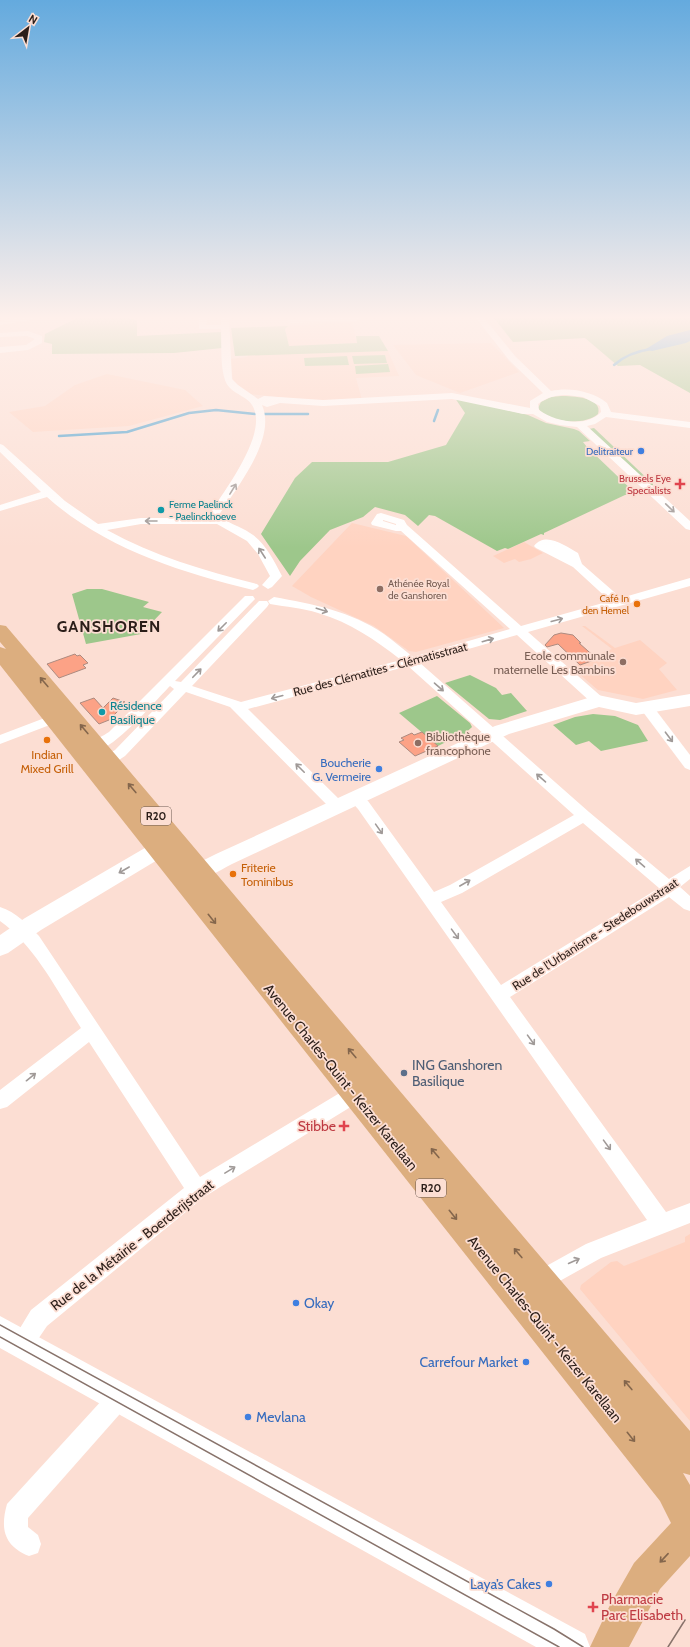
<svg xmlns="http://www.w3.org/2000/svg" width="690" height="1647" font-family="Cabin,sans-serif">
<rect width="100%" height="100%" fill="#fcded3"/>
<g fill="#ffd3c1">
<path d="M352,322l5,21 -68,3 -4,-18 3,-2z"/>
<path d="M491,343l28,29 -59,21 -44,-18 -23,-30z"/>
<path d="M388,351l11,25 -43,2 6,22h-55l-58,-6 -16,-13 -3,-22 17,-2 1,-2z"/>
<path d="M107,374l78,16 18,16 -74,20 -96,6 -24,-20 36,-6 30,-21z"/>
<path d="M352,523l54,13 98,92 -88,24 -7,-1 -35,-25 -63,-29 -19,-11z"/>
<path d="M524,542l19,11 -12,6 -12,3 -4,-3 -11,4 -11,-7z"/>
<path d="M582,626h3l30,22 25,-8 27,23 -8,6 18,21 -34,9 -45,-9 -27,-23 10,-4 -2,-2 33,-12z"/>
<path d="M690,1234v187l-110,-132 1,-4 30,-23 6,-1 7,5 61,-24v-5z"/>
</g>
<g fill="#9dc78b">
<path d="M77,318h51l9,2v16l84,-4 1,16 -48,5 -122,1v-10l-8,-2 1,-8z"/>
<path d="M494,318h196v75l-50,-28 -22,1 -33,-28 -72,4z"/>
<path d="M288,326l-3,3 4,17 68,-3 -1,-7h23l9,15 -153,5 -4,-28z"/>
<path d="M385,355l2,8 -33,1 -2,-8z"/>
<path d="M347,356l2,9 -44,1 -1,-8z"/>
<path d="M388,364l2,8 -34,2 -1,-8z"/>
<path d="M561,396c11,0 42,1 37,18 -13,12 -51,9 -60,-6l3,-6 10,-5z"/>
<path d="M455,398l73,17 18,8 28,6 5,2 11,10 -7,1 4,5 48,46 -10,2 -81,38v2l-3,-1 -33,15 -3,-1 -8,3 -62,-35 -6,-1 -11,11 -13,-11 -30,-8 -12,10 -33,13 -30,31 -10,15 -29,-42 34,-56 17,-16h76l58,-17 19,-32z"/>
<path d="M594,428l59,56v1h-2l-62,-56z"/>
<path d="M87,589h15l47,13 -6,5 19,5 -21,22 -55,10 -14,-50z"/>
<path d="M470,675l26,13 6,7 9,-2 16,18 -27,9 -11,-1 -44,-36z"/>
<path d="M437,696l33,27 2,4 -12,11 -2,-2 -20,10 -39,-33z"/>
<path d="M593,714l22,2 23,9 10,16 -47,10 -12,-10 -13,4 -23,-20 22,-8z"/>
</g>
<path fill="#3f9cce" d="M690,330v11l-4,2 -34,8 -6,-2 21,-13z"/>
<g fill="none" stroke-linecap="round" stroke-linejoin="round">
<g stroke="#3f9cce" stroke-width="2.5">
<path d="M614,365c11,-10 23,-14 37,-16"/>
<path d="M264,414h44"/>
<path d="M434,421l4,-11"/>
<path d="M59,436l68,-4 62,-19 27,-3 39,4"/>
</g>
</g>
<g fill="#fca286" stroke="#ad8b80">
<path d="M561,633l12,2 8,8h-2l18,16 -17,6 -22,-21 -11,3 -2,-2 9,-10z"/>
<path d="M75,654l2,2 3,-1 8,8 -5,2 3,3 -27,10 -12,-14z"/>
<path d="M94,698l9,10 10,-10 12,4 -2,1 2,1 -16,16 -10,4 -19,-21z"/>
<path d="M422,732l16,14 -23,10 -16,-14 5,-2 -3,-2 11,-5 2,2z"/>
</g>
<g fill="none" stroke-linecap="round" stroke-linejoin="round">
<g fill="#fff" fill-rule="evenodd">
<path d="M17,318h19l-4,2 -32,5v-4z"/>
<path d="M199,318h8l-1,7h15v-7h8l3,61 6,6 20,14 6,-3 59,4 129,-7 78,15v-7l13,-8 -34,-33 -33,-42h8l31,38 36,35c19,-4 41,0 56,12l4,9 79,10v6l-84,-11 -11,7 -8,2 103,95v9l-4,-1 -109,-102 -17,-2 -13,-3 -14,-8h-10l-71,-15 -129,7 -43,-3 -13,4 -5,-2c15,34 -26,83 -43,110 9,9 21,11 31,18 15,9 24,28 32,43l-10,11 -4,2 -6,-4 8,-9 -12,-22 -11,-13 -30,-17h-76l-34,6c47,26 98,41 150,54l2,2 -2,2 -4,2c-74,-18 -149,-42 -206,-93l-47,14v-6l41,-13 -41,-40v-8l3,1 62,56 33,23 43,-6h69l-1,-3c14,-23 61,-82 43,-110 -5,-8 -15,-10 -22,-17 -11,-10 -8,-43 -9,-59h-22zM567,395l16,2 17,9 1,6c-15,16 -45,10 -62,-2l-1,-6c9,-7 18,-9 29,-9z"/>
<path d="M315,318h45l1,1 -4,2 -66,2 -4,-2 4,-2z"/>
<path d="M28,331l14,5v7l-14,7 -28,3v-6l26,-2 9,-6 -8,-3 -27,1v-4z"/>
<path d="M381,513l23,7 3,5 114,101 89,-25 -37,-34 -37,-19 -2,-2c12,-15 31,0 44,7l4,11 39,34 69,-20v8l-162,46 75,66 2,3 -2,3h-10l-76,-69 -97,28 169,149 80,67 21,-13v13l-10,8 10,9v15l-6,-2 -15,-12 -159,100 156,215 24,-9v20l-89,35 -61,34 -8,-4 -3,-7 3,-7 54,-30 61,-24 -289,-411 -10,-11 2,-4c8,-2 12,2 18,7l66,91 16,-7 124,-70 -166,-149 -160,43 94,93 2,4 -2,4 -5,1 -5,-1 -102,-103 -44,-15 -61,64c-9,6 -20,14 -31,11l-2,-3c4,-6 17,-10 23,-14l59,-61 -4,-3c-17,17 -64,75 -89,68l-2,-3c3,-4 24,-15 30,-19l136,-136h8l2,3 -80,82 6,1 78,-81h8l2,3 -2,3 -75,79 49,16 160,-42c-27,-21 -50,-37 -83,-47 -15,-5 -32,-6 -48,-9l-2,-3 6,-4c38,7 77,14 110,37 10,7 19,15 29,23l97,-28 -109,-98h-5l-24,-6 -1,-2 6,-9zM383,520l13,4v1l-13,-4zM583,823l76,65 -158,97 -60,-83 21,-9z"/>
<path d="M647,704l5,1 38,50v15l-5,-2 -45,-60 2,-3z"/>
<path d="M63,711l5,1 2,3 -2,3 -68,26v-9z"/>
<path d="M0,907c16,5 28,18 39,29l161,241 148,-89 7,-2 7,2 2,6 -2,6 -158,97 -157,129 -17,25 -8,3 -8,-3 -3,-8 20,-33 153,-122 -95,-146 -82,65 -7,2v-19l81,-62c-24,-37 -45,-81 -81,-107z"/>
<path d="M118,1385l8,3 3,8 -10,19 -91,103v9l10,8 3,9 -3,9 -9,3c-25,-10 -29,-27 -22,-52l96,-105 7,-11z"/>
</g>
<g fill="#fff" fill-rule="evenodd">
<path d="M690,694v12l-54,9 -37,-8 -90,27 -277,130c-7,4 -14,7 -21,12 -12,8 -8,21 -28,15l-3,-6 14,-20 22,-11 279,-128 103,-31 38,8z"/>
<path d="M158,842l25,11 3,5 -3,5 -8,3 -16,-7 -118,71 -33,23 -8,3v-21l25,-17 125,-73z"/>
<path d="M0,1316l585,318 5,13h-54l-536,-299z"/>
</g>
<path fill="#dcae7f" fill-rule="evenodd" d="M0,625l6,1c229,268 454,539 684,805v44l-7,-2 7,12v71l-30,33 -31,58h-39l20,-42 24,-42 37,-40 -11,-22 -660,-836v-18l6,2 -6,-7z"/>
<g stroke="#88736b" stroke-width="1.5">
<path d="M0,1325l554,304 29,18"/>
<path d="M0,1337l559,310"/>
<path d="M668,1647l17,-27"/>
</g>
</g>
<defs><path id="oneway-shaft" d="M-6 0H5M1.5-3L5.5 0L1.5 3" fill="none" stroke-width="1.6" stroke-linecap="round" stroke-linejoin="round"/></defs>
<g stroke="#a09a98">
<use href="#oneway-shaft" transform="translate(233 489) rotate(-58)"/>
<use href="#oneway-shaft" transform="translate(670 508) rotate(44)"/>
<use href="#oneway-shaft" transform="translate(151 521) rotate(180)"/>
<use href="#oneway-shaft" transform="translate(262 553) rotate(-123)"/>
<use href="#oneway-shaft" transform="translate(322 610) rotate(18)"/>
<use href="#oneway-shaft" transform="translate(557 620) rotate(-15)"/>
<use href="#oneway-shaft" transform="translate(222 627) rotate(135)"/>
<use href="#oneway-shaft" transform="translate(488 640) rotate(-16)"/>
<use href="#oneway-shaft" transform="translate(197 673) rotate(-46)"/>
<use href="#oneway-shaft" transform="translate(439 687) rotate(41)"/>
<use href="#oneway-shaft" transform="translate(277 697) rotate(165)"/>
<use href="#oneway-shaft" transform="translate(669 737) rotate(53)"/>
<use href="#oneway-shaft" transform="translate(300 768) rotate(-135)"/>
<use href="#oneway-shaft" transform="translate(541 778) rotate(-139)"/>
<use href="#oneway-shaft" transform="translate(379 829) rotate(55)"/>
<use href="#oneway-shaft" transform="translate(640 863) rotate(-139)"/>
<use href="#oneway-shaft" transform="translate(124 870) rotate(150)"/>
<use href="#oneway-shaft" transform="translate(465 883) rotate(-30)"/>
<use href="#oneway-shaft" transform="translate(455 934) rotate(54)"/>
<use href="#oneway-shaft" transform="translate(531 1040) rotate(54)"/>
<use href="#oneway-shaft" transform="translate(31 1077) rotate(-39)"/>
<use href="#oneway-shaft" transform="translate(607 1145) rotate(54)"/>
<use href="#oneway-shaft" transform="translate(230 1170) rotate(-31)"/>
<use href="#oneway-shaft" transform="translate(574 1261) rotate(-24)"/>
</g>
<g stroke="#84664c">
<use href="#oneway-shaft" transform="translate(44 682) rotate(-130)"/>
<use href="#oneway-shaft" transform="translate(84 729) rotate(-130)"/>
<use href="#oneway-shaft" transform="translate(132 788) rotate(-130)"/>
<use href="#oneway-shaft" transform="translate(212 919) rotate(51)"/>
<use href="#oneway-shaft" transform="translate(352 1053) rotate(-130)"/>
<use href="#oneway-shaft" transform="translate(435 1153) rotate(-130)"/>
<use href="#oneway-shaft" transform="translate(453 1215) rotate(51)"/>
<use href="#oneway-shaft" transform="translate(518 1253) rotate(-130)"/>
<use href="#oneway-shaft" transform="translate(628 1385) rotate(-130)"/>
<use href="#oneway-shaft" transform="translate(631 1437) rotate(51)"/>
<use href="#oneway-shaft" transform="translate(664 1558) rotate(133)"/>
</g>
<linearGradient id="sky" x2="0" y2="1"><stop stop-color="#64aade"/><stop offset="0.58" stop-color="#fef0eb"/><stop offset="1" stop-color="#fef0eb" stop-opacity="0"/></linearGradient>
<rect width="690" height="548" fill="url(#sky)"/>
<g fill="#3f7fe0" stroke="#fcded3" stroke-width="1.5">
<circle cx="641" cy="451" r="4"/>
<circle cx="379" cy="769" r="4"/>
<circle cx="296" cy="1303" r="4"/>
<circle cx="526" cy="1362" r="4"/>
<circle cx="248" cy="1417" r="4"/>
<circle cx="549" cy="1584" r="4"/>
</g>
<g fill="#e0444e" stroke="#fcded3" stroke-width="1.5">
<path d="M678 478h4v4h4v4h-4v4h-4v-4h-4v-4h4z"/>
<path d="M342 1120h4v4h4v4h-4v4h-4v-4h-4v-4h4z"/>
<path d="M591 1601h4v4h4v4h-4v4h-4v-4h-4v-4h4z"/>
</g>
<g fill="#0f9aa8" stroke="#fcded3" stroke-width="1.5">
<circle cx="161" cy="510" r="4"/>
<circle cx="102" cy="712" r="4"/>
</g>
<g fill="#8d6e63" stroke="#fcded3" stroke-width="1.5">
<circle cx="380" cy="589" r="4"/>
<circle cx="623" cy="662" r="4"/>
<circle cx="418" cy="743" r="4"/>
</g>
<g fill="#e8710a" stroke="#fcded3" stroke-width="1.5">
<circle cx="637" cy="604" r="4"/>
<circle cx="47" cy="740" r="4"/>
<circle cx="233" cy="874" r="4"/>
</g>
<circle fill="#5c6f8a" stroke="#fcded3" stroke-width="1.5" cx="404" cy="1073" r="4"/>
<g text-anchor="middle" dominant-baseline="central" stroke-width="3.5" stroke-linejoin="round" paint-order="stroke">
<g font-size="10" fill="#366cbe" stroke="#fcded3" text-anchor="end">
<text x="633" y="451">Delitraiteur</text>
</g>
<g font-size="10" fill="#be3a42" stroke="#fcded3" text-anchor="end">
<text x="671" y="478">Brussels Eye<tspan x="671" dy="12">Specialists</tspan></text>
</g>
<g font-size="10" fill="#0d838f" stroke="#fcded3" text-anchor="start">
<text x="169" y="504">Ferme Paelinck<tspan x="169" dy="12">- Paelinckhoeve</tspan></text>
</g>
<g font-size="10" fill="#785e54" stroke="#fcded3" text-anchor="start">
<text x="388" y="583">Athénée Royal<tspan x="388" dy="12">de Ganshoren</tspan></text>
</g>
<g font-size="10" fill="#c56008" stroke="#fcded3" text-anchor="end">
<text x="629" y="598">Café In<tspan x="629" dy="12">den Hemel</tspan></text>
</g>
<g fill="#fcded3" stroke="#6a5851" stroke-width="1">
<rect x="141" y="807" width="30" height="18" rx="3"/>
<rect x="416" y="1179" width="30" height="18" rx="3"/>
</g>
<g font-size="11" font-weight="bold" fill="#2b1e19">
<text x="156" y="816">R20</text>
<text x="431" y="1188">R20</text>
</g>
<g font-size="12" fill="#785e54" stroke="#fcded3" text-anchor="end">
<text x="615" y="655">Ecole communale<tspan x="615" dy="14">maternelle Les Bambins</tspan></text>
<text x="426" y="736" text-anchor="start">Bibliothèque<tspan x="426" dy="14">francophone</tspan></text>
</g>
<g font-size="12" fill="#2b1e19" stroke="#fcded3">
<text transform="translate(380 669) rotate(-15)">Rue des Clématites - Clématisstraat</text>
<text transform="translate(595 934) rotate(-33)">Rue de l'Urbanisme - Stedebouwstraat</text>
</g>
<g font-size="12" fill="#0d838f" stroke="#fcded3" text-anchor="start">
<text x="110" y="705">Résidence<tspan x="110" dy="14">Basilique</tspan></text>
</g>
<g font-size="12" fill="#c56008" stroke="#fcded3">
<text x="47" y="754">Indian<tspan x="47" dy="14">Mixed Grill</tspan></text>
<text x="241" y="867" text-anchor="start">Friterie<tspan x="241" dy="14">Tominibus</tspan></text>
</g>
<g font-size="12" fill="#366cbe" stroke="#fcded3" text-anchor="end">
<text x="371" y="762">Boucherie<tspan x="371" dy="14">G. Vermeire</tspan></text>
</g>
<g font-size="14" fill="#4e5e75" stroke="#fcded3" text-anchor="start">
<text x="412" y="1065">ING Ganshoren<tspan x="412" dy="16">Basilique</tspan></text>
</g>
<g font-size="14" fill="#2b1e19" stroke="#fcded3">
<text transform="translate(341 1077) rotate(51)">Avenue Charles-Quint - Keizer Karellaan</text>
<text transform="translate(132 1245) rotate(-38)">Rue de la Métairie - Boerderijstraat</text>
<text transform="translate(545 1329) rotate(51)">Avenue Charles-Quint - Keizer Karellaan</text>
</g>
<g font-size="14" fill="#be3a42" stroke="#fcded3" text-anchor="end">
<text x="336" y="1126">Stibbe</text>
<text x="601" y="1599" text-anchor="start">Pharmacie<tspan x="601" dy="16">Parc Elisabeth</tspan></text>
</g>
<g font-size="14" fill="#366cbe" stroke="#fcded3" text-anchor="start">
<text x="304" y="1303">Okay</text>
<text x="518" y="1362" text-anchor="end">Carrefour Market</text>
<text x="256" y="1417">Mevlana</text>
<text x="541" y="1584" text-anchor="end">Laya’s Cakes</text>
</g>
<g font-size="16" font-weight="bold" letter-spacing="1" fill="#2b1e19" stroke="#fcded3">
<text x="109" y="626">GANSHOREN</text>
</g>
</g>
<g transform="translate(28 28) rotate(31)" stroke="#fcded3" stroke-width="3" paint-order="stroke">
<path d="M0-3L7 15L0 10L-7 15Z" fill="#2b1e19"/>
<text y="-6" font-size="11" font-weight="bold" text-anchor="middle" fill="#2b1e19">N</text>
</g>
</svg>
